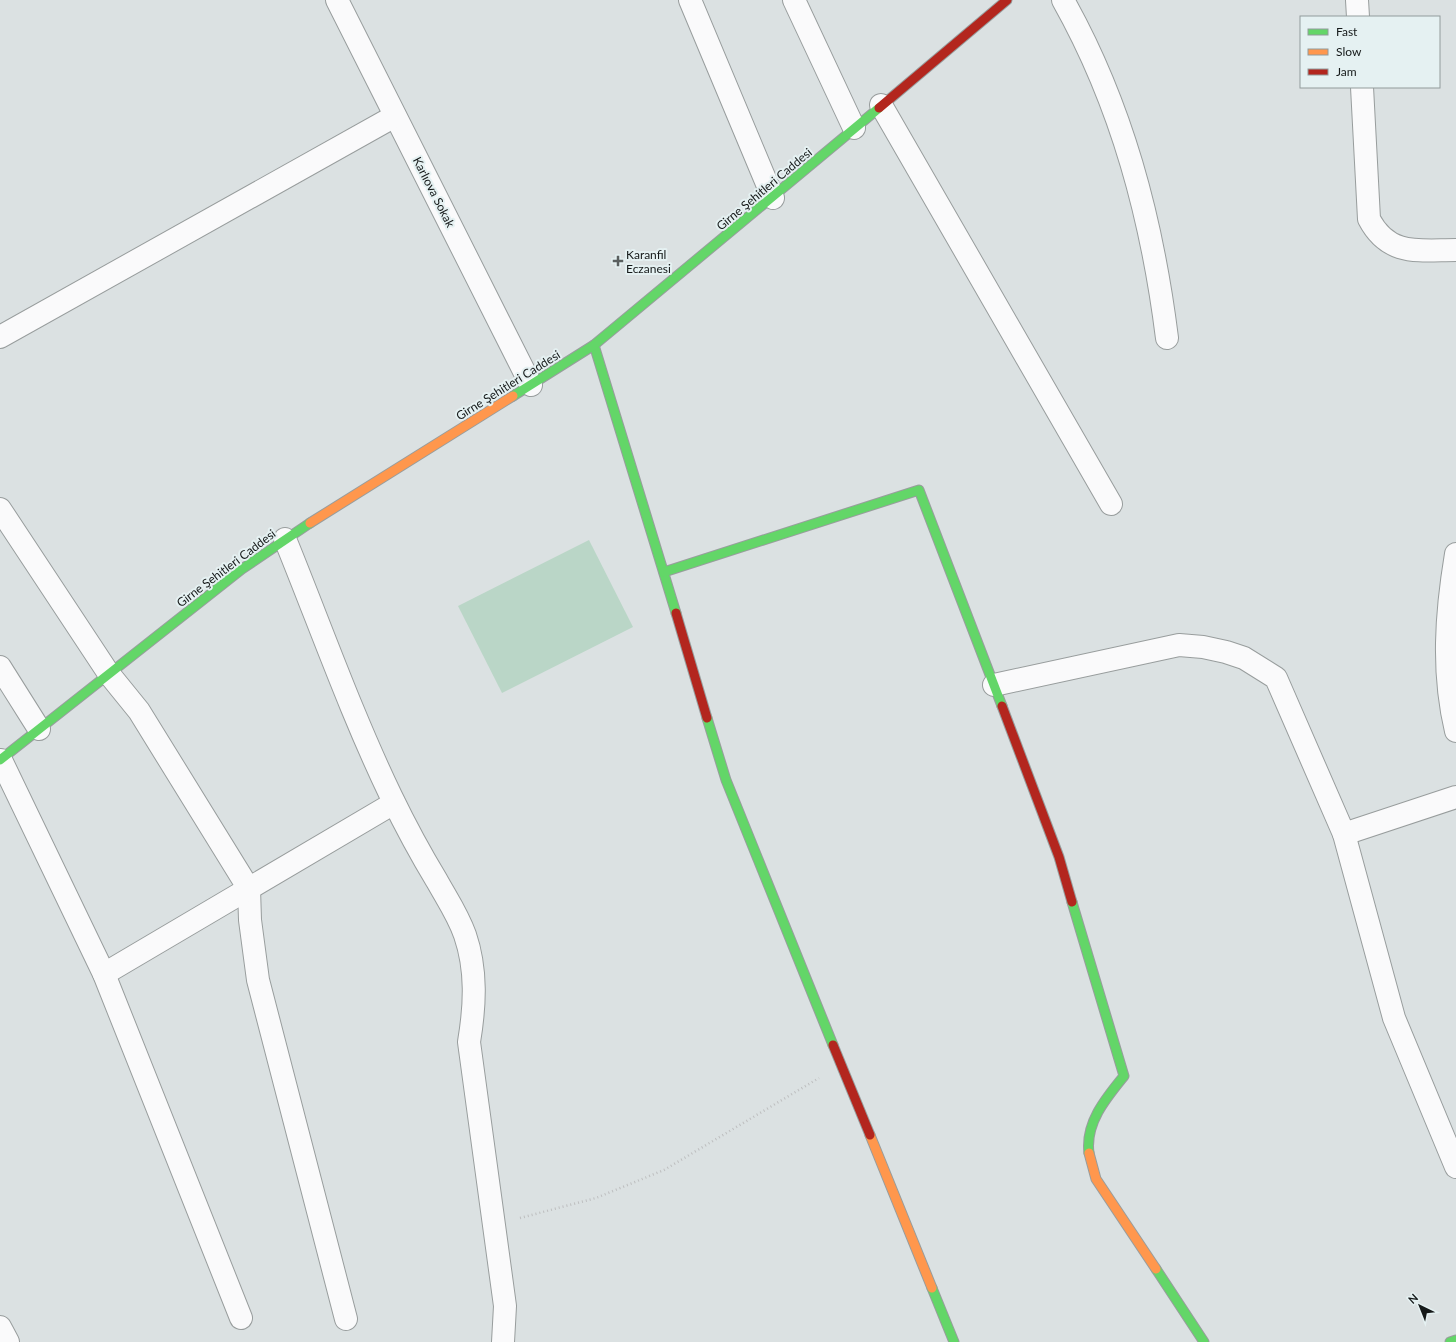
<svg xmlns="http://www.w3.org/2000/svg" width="1456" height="1342" font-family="Lato,sans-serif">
<rect width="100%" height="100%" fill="#dbe1e2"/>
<path fill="#bad6c7" d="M589,540l44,87 -131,66 -44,-87z"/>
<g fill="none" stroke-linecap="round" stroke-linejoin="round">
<defs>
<g id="street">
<path d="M337,0l194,385"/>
<path d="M690,0l83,198"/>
<path d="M794,0l60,128"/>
<path d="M1063,0c59,105 89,219 104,338"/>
<path d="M1357,0l1,17"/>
<path d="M1362,87l7,132c20,38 50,31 87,31"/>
<path d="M881,105l230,399"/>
<path d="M0,337l395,-221"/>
<path d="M0,509l109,165 30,37 110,178 1,31 8,60 88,339"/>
<path d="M285,539c35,86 66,174 106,257 14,29 29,57 46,85 10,18 21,34 28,54 12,35 10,71 4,107l36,264 -2,36"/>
<path d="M1456,554c-10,60 -14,118 0,177"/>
<path d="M0,667l39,62"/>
<path d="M994,685l185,-40 24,2 23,5 18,6 32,20 68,156 112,-37"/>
<path d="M1,760l103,214 137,344"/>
<path d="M1344,834l50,184 62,149"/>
<path d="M104,974l290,-171"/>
<path d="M0,1327l8,15"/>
</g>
<g id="fast">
<path d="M594,345l82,268"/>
<path d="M513,396l81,-51 285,-237"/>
<path d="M664,572l255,-82 83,216"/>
<path d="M707,718l19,62 107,265"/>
<path d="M0,760l242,-191 68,-46"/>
<path d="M1072,902l52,174c-18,22 -39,47 -35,77"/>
<path d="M1156,1269l48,73"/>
<path d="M932,1288l22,54"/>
<path d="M1450,1342l6,-2"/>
</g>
<g id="slow">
<path d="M310,523l203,-127"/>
<path d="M870,1135l62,153"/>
<path d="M1089,1153l7,26 60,90"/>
</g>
<g id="jam">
<path d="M879,108l128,-108"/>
<path d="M676,613l31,105"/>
<path d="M1002,706l57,151 13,45"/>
<path d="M833,1045l37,90"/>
</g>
</defs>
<use href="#street" stroke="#989d9d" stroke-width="24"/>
<use href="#fast" stroke="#989d9d" stroke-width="11"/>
<use href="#slow" stroke="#989d9d" stroke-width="11"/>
<use href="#jam" stroke="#989d9d" stroke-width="11"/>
<path stroke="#bdbebf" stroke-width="2.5" stroke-dasharray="1 3" stroke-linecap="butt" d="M520,1218l76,-20 68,-28 155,-92"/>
<use href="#street" stroke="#fafafb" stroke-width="22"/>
<use href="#fast" stroke="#63d668" stroke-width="9"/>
<use href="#slow" stroke="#ff974d" stroke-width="9"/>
<use href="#jam" stroke="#b3261e" stroke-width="9"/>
</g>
<path fill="#5a5f5f" stroke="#e5f1f2" stroke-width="1.5" d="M616 255h4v4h4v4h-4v4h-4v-4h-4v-4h4z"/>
<g text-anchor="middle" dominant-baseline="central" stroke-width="4" stroke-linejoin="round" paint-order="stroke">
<g font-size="12" fill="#151919" stroke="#e5f1f2">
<text transform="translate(764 189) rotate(-40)">Girne Şehitleri Caddesi</text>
<text transform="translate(434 192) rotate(63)">Karlıova Sokak</text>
<text transform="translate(508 385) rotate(-32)">Girne Şehitleri Caddesi</text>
<text transform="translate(226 568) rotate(-37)">Girne Şehitleri Caddesi</text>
</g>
<g font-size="12" fill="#151919" stroke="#e5f1f2" text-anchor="start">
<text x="626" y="254">Karanfil<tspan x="626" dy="14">Eczanesi</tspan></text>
</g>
</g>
<rect x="1300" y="16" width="140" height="72" fill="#e5f1f2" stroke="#929b9b"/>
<rect x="1308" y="29" width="20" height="6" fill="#63d668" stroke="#929b9b"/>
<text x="1336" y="36" font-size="12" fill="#151919">Fast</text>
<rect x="1308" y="49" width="20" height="6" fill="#ff974d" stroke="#929b9b"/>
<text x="1336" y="56" font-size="12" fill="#151919">Slow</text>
<rect x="1308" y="69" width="20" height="6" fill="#b3261e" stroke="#929b9b"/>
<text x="1336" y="76" font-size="12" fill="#151919">Jam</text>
<g transform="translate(1420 1306) rotate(317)" stroke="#e5f1f2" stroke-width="3" paint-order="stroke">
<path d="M0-3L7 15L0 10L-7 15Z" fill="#151919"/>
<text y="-6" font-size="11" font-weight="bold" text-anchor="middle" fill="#151919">N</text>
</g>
</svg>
